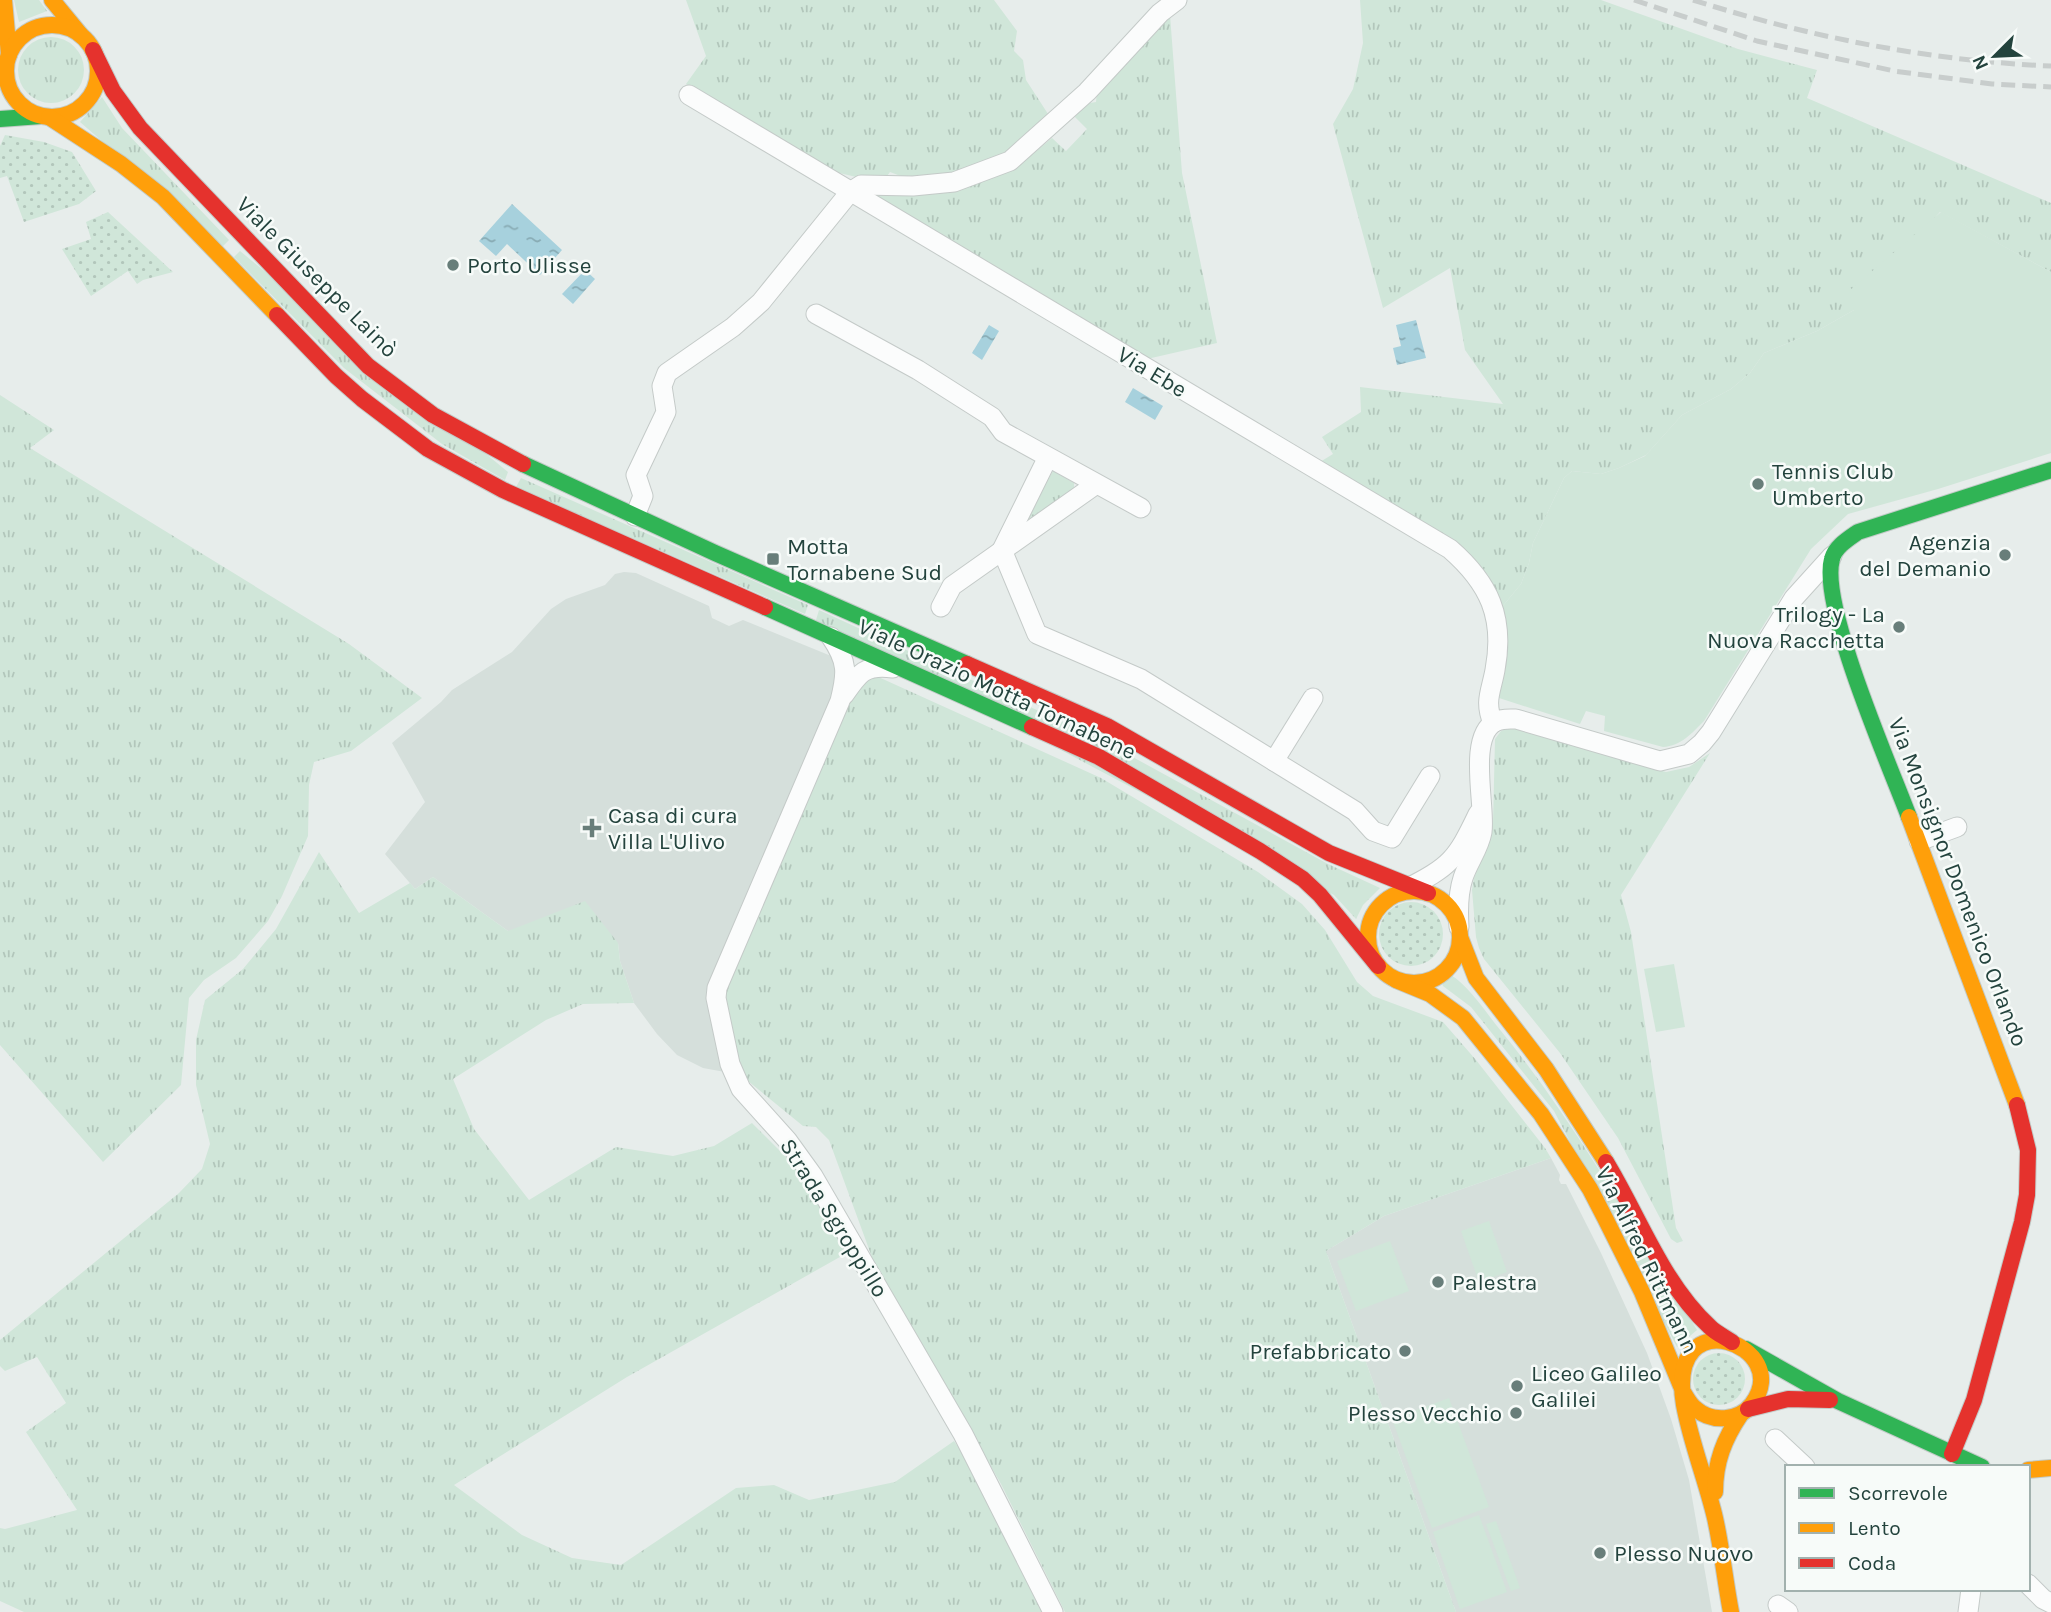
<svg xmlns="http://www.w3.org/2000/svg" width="2051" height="1612" font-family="Karla,sans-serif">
<defs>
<pattern id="grass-tufts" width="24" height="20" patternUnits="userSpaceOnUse" patternTransform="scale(1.75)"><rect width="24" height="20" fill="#d0e6d9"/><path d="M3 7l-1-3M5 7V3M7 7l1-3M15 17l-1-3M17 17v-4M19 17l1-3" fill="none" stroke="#b2c6bb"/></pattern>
<pattern id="park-dots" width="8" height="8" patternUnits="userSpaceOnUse" patternTransform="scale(1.75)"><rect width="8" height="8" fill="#d0e6d9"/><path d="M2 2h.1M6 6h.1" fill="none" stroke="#b2c6bb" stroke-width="1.8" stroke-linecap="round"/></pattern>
<pattern id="water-ripples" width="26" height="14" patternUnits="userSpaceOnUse" patternTransform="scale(1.75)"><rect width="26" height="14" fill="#a7d1dd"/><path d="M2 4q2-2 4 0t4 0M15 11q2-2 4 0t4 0" fill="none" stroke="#88abb4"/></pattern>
</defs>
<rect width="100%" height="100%" fill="#e7edeb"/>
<g fill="#d5dfdb">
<path d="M624,572l12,1 73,33 3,12 17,8 14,-6 93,38 5,9 -116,405 -22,-4 -26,-13 -20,-21 -23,-31 -14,-42 -2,-18 -110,-12 -75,-54 -18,12 -30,-35 40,-52 -33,-59 49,-41 11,-12 60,-38 39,-43 15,-10 39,-14 10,-11z"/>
<path d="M1551,1158l9,17 -1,5 2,4h5l35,69 46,100 24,66 18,61 23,132h-256l-130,-361 58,-35z"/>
</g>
<g fill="url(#grass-tufts)">
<path d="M14,0h25l8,11 -28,11z"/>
<path d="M686,0h308l23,31 -3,20 9,9 3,20 24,37 -31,30 -53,25 -55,8 -21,-8 -8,11 -47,-11 -149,-88 20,-28z"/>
<path d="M1360,0h241l137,49 79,21 -10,28 244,105v69l-111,-60 -86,98 -37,21 -53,22 -14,20 -19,16 -49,26 -36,40 -27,13 -18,6 -29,-3 -8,7 -31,65 -4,20 -8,21 -19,23 -14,-32 -25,-25 -143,-88 13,-8 -11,-17 39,-25 -1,-25 143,17 -38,-54 -15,-82 -67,40 -50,-184 20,-35 10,-46z"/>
<path d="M1170,15l12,158 35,170 -70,16 -276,-164h32l99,-21 27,-17 23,-19 14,13 21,-22 -13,-13 10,-12 12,-2 1,-11z"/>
<circle cx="51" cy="70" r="33"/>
<path d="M102,97l20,31 107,112 -6,6 -143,-124z"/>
<path d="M240,251l268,221 -3,8 -63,-36 -98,-76 -110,-111z"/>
<path d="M0,395l54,35 -24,18 319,196 73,54 -71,53 -37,11 -5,23 -1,51 -26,60 -14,25 -32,37 -32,22 -15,18 -8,87 -78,77 -103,-117z"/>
<path d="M1053,471l21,12v7l-54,37z"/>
<path d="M521,478l287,127 -3,9 -289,-127z"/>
<path d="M819,610l279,128 230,126 52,24 -17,17 -7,14 -22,-24 -518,-275z"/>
<path d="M874,675l227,103 157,94 44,32 23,26 32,52 16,14 70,26 33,38 69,88 6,10 -167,58 -58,35 130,361h-391l-64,-128 -128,-224 -44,-120 -13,-13 -13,-1 -55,-45 -9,-17 -16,-65 123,-296 9,-14z"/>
<path d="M1512,727l154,45 23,-5 21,-14 -89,142 10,37 45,296 7,13 -6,2 -6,-4 -53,-101 -58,-85 -76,-94 -5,-11 -3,-11 -4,-47 2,-12 19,-54 2,-85 6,-8z"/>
<path d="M319,852l40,61 51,-30 5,6 18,-12 75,54 77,-30 33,42 2,18 14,42 -51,1 -37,16 -93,59 21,50 55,71 87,-53 57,9 41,-10 38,-23 48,48 47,82 -220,124 -173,108 68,50 50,23 49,7 115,-77 38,-3 35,15 86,-18 59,-41 7,10 81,161h-1018l-24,-11v-73l5,1 72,-19 -51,-78 40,-29 -29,-46 -32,14 -5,-5v-26l179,-147 23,-24 8,-25 -14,-59v-45l9,-40 38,-31 33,-40z"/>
<path d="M1451,975c20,13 35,38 50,56 75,92 133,198 196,299l-20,17 -123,-236 -83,-104 -28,-21 -1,-3z"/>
</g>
<g fill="url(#park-dots)">
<path d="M5,135l39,7 28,10 24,39 -17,13 -55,18 -17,-46 -7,2v-32z"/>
<path d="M108,212l65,60 -30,8 -6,4 -9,-13 -37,25 -29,-47 29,-10 -5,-17z"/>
<circle cx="1411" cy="934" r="32"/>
<circle cx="1719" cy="1379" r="26"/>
</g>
<g fill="#d0e6d9">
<path d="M1941,212l110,60v181l-113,36 -90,25 -37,35 -107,172c-12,12 -23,25 -41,26l-59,-16 1,-15 -19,-5 -6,13 -81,-26 8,-58 -5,-33 19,-23 8,-21 4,-20 31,-65 8,-7 29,3 18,-6 26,-12 37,-41 49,-26 19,-16 14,-20 53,-22 37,-21 -5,-19z"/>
<path d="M1674,964l11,63 -29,5 -12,-63z"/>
<path d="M1489,1221l18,51 -28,10 -18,-51z"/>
<path d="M1390,1241l19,50 -53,20 -19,-50z"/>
<path d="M1449,1398l40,109 -57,21 -40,-109z"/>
<path d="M1479,1515l28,77 -47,17 -27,-77z"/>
<path d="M1496,1521l24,67 -9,3 -25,-67z"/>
</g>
<g fill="url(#water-ripples)">
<path d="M512,204l50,46 -22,25 -33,-31 -11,12 -17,-15z"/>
<path d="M585,270l10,9 -22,25 -11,-10z"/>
<path d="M1416,320l10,38 -29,7 -4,-17 8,-2 -5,-21z"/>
<path d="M989,325l10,6 -17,29 -10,-7z"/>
<path d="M1133,388l30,18 -8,14 -30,-18z"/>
</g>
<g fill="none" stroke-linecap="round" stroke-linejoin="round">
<defs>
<g id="street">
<path d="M689,95l761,454c39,34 55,68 45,121 -4,22 -11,31 -2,53"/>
<path d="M816,314l102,56 74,47 11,15 138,76"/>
<path d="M1047,459l-45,91 35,84 104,45 214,132 18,20 19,7 38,-62"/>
<path d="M635,516l8,-20 -7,-21 30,-63 -4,-26 5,-13 66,-46 28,-25 89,-110 11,-7 52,1 41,-4 56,-21 77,-69 73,-79 17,-13"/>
<path d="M941,607l11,-21 143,-101"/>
<path d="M831,637c17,25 16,36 9,64l-123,287 -1,10 14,66 11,25 46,51 26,36 150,258 90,178"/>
<path d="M844,695c15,-22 21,-31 49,-27"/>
<path d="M1274,761l39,-63"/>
<path d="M1919,841l38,-14"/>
<path d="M1404,890c47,-24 52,-30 74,-76"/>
<path d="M1459,927c-1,-16 -1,-34 4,-49 5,-16 16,-29 19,-46 4,-24 -15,-95 13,-110 7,-4 14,-3 21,-3l144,42 29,-7 13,-11 9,-11 83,-134 38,-42"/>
<path d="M1775,1439l30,28"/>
<path d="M2028,1584l15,15 8,4"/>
<path d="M1778,1605l10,7"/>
<path d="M1968,1612l3,-23"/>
</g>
<g id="fast">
<path d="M0,119l41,-3"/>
<path d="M523,464l192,89 252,111"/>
<path d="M765,607l267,120"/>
<path d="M1909,817c-19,-51 -90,-212 -77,-258 3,-12 16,-20 26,-27l193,-62"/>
<path d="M1746,1349l92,52 144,66"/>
</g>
<g id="slow">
<path d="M4,0l5,55"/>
<path d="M52,0l28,34"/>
<circle cx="52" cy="71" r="46"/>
<path d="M49,117l72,47 42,33 114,118"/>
<path d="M1909,817l108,288"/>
<circle cx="1414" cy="937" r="46"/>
<path d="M1460,937l16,41 70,91 60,93"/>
<path d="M1396,980l34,14 33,24 78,96 49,75 15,29 37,74 39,94"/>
<path d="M1683,1392c4,6 7,13 13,17 16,14 43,12 56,-5 44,-58 -87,-108 -68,1 7,38 22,75 31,113 7,31 10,63 16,94"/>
<path d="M2028,1470l23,-2"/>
<path d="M1715,1492c0,-30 9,-53 26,-78"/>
</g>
<g id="jam">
<path d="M93,50l20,41 27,37 228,238 65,49 90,49"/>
<path d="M277,315l59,61 26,23 66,50 75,41 262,117"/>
<path d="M967,664l140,62 222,127 99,40"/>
<path d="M1032,727l67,30 161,94 43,28 17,16 58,71"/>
<path d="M1606,1162c33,54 56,121 104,165 6,6 15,10 22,15"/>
<path d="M1748,1409l40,-10 42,1"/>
<path d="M1952,1454l22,-54 48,-178 5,-27 1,-45 -11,-45"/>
</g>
</defs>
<use href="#street" stroke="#c4cac8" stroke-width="21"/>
<use href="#fast" stroke="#c3cbc8" stroke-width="18"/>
<use href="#slow" stroke="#c3cbc8" stroke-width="18"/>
<use href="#jam" stroke="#c3cbc8" stroke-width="18"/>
<use href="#street" stroke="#fbfcfc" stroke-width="19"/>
<use href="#fast" stroke="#30b455" stroke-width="16"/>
<use href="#slow" stroke="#ff9f0a" stroke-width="16"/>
<use href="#jam" stroke="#e5322d" stroke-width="16"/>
<g stroke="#c8cdcc" stroke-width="5" stroke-dasharray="14 7" stroke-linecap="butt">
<path d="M1634,0l123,41 137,30 98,13 59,3"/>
<path d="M1693,0c116,37 237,61 358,66"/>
</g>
</g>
<g fill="#687e7a" stroke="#f7fbf9" stroke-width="2.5">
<circle cx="453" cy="265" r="7"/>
<circle cx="1758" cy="484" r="7"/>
<circle cx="2005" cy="555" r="7"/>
<rect x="766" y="552" width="14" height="14" rx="3.5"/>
<circle cx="1899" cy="627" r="7"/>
<path d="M588.5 817.5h7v7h7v7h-7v7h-7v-7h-7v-7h7z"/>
<circle cx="1438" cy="1282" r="7"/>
<circle cx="1405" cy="1351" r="7"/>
<circle cx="1517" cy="1386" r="7"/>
<circle cx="1516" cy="1413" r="7"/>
<circle cx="1600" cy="1553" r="7"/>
</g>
<g text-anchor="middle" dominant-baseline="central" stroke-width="5" stroke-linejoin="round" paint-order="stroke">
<g font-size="23" fill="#23433d" stroke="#f7fbf9" text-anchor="start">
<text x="467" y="265">Porto Ulisse</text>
<text x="1772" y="471">Tennis Club<tspan x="1772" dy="26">Umberto</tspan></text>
<text x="1991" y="542" text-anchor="end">Agenzia<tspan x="1991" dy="26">del Demanio</tspan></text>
<text x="787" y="546">Motta<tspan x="787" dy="26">Tornabene Sud</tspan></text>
<text x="1885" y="614" text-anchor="end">Trilogy - La<tspan x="1885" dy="26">Nuova Racchetta</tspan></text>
<text x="608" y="815">Casa di cura<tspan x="608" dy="26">Villa L'Ulivo</tspan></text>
<text x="1452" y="1282">Palestra</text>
<text x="1391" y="1351" text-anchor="end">Prefabbricato</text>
<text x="1531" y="1373">Liceo Galileo<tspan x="1531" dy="26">Galilei</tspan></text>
<text x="1502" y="1413" text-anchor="end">Plesso Vecchio</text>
<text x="1614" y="1553">Plesso Nuovo</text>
</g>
<g font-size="23" fill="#23433d" stroke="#f7fbf9">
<text transform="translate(317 277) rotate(45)">Viale Giuseppe Lainò</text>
<text transform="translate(1152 372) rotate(31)">Via Ebe</text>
<text transform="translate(997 689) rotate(25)">Viale Orazio Motta Tornabene</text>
<text transform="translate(1958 882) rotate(69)">Via Monsignor Domenico Orlando</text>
<text transform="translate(834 1218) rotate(58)">Strada Sgroppillo</text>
<text transform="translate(1647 1260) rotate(64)">Via Alfred Rittmann</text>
</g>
</g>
<rect x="1785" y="1465" width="245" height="126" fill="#f7fbf9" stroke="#a2b1ae" stroke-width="2"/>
<rect x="1799" y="1488" width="35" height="10" fill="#30b455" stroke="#a2b1ae" stroke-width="2"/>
<text x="1848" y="1500" font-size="21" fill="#23433d">Scorrevole</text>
<rect x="1799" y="1523" width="35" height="10" fill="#ff9f0a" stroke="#a2b1ae" stroke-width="2"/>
<text x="1848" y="1535" font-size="21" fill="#23433d">Lento</text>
<rect x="1799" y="1558" width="35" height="10" fill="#e5322d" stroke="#a2b1ae" stroke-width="2"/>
<text x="1848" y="1570" font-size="21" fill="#23433d">Coda</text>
<g transform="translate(1995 56) rotate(246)" stroke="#f7fbf9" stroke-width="5" paint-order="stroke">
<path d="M0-5L12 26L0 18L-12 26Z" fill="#23433d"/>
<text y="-10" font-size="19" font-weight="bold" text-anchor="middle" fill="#23433d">N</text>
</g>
</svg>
